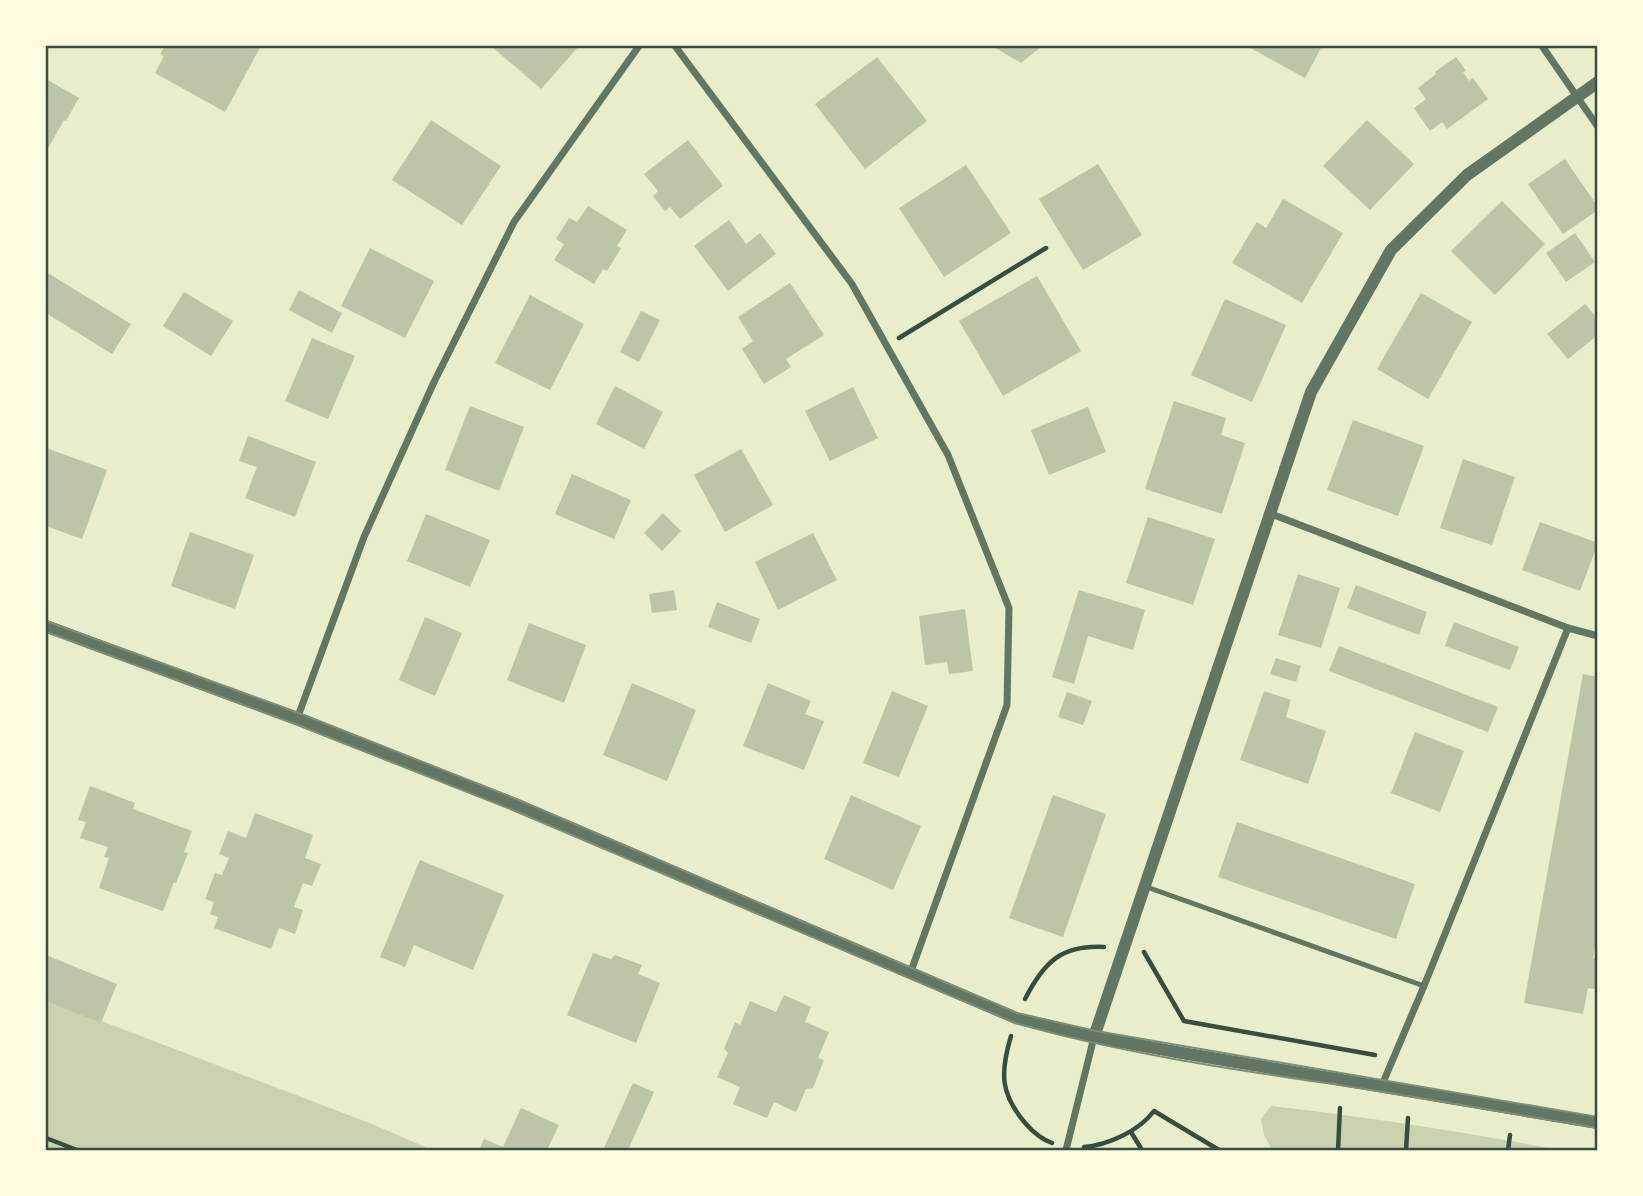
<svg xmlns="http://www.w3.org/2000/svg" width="1643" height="1196" font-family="Roboto,sans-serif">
<rect width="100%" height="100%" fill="#e9edc9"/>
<g fill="#cad2ad">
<path d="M46,1000l326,124 60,26h-386z"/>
<path d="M1271,1106c97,11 193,26 289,44h-288l-8,-15 -3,-16z"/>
</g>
<g fill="#bcc5a7">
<path d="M165,46h91l4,2 -35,64 -70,-39 9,-17 -4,-2z"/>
<path d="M491,46h88l-38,43z"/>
<path d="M992,46h50l-21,17z"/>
<path d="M1247,46h75l-17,32z"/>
<path d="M877,57l50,64 -62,48 -50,-65z"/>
<path d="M1456,57l10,14 -3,1 6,9 4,-3 15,21 -41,30 -5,-7 -12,9 -16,-23 12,-9 -8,-11 18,-14 -1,-2z"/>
<path d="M46,79l33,19 -13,23 -2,-1 -18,32z"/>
<path d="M431,120l70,46 -39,59 -70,-45z"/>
<path d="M1367,120l47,44 -44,46 -47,-44z"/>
<path d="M688,140l35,46 -43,33 -10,-12 -5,4 -12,-15 5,-5 -14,-17z"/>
<path d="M1565,159l33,48v3l-35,24 -35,-50z"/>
<path d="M1098,164l44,71 -59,35 -44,-71z"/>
<path d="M966,165l45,68 -67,44 -45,-69z"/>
<path d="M1283,199l60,34 -41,70 -70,-40 25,-41 9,6z"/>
<path d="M1502,201l43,43 -50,51 -44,-44z"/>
<path d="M588,206l39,24 -10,16 4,2 -14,23 -4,-2 -9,15 -40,-24 10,-16 -8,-5 13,-21 8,4z"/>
<path d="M729,220l17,24 14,-11 16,21 -48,37 -34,-45z"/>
<path d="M1575,233l20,29 -29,20 -20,-29z"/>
<path d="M370,248l64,33 -29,57 -64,-32z"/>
<path d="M46,272l85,52 -19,30 -66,-41z"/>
<path d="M1037,276l44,75 -78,45 -44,-75z"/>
<path d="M790,283l34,52 -38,24 5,8 -27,17 -22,-35 11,-8 -15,-24z"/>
<path d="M299,290l43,23 -10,20 -43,-23z"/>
<path d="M184,292l49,29 -22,35 -48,-30z"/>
<path d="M1421,293l51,29 -44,77 -51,-30z"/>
<path d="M530,295l54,29 -34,66 -55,-27z"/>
<path d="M1225,299l61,26 -34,77 -61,-27z"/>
<path d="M1585,304l13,15v16l-30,24 -21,-25z"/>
<path d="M641,311l19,9 -21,42 -19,-10z"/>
<path d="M312,338l43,18 -27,63 -43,-18z"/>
<path d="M615,386l48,26 -19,37 -48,-25z"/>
<path d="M853,387l25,51 -48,23 -25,-50z"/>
<path d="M1174,401l52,17 -5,17 24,8 -23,71 -77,-25z"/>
<path d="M470,406l54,21 -25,64 -54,-21z"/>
<path d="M1088,407l18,45 -57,23 -18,-45z"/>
<path d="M1353,420l71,26 -26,70 -71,-26z"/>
<path d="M248,436l68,26 -21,55 -50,-19 12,-31 -18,-6z"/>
<path d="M46,448l61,22 -25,69 -36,-13z"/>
<path d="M741,449l32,56 -48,27 -31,-57z"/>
<path d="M1463,459l52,18 -23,68 -52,-17z"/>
<path d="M572,474l59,26 -17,39 -59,-25z"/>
<path d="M663,513l18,18 -19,20 -18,-18z"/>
<path d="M426,514l64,26 -20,47 -63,-26z"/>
<path d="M1148,517l67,22 -22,66 -67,-22z"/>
<path d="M1540,522l58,21 -18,48 -58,-21z"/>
<path d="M190,532l64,23 -19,54 -64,-23z"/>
<path d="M813,533l24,47 -59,30 -23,-48z"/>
<path d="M1298,574l42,14 -19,60 -43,-13z"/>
<path d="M1356,585l71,27 -8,23 -72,-27z"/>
<path d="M674,590l3,20 -25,3 -3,-19z"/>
<path d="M1079,590l66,20 -12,40 -45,-14 -14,48 -22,-7z"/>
<path d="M717,602l43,17 -9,24 -43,-16z"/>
<path d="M965,609l8,62 -24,3 -2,-12 -22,3 -6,-49z"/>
<path d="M425,617l37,16 -27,63 -36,-16z"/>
<path d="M1454,622l65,25 -9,23 -65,-24z"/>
<path d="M529,623l57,22 -22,58 -57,-23z"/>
<path d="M1339,646l159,61 -10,25 -159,-61z"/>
<path d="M1276,658l25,8 -5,16 -26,-8z"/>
<path d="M1583,674l15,3v258l-5,23 5,1v31l-10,-2 -5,26 -59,-11z"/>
<path d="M632,683l64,27 -29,71 -64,-26z"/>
<path d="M768,683l43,18 -6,13 19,7 -20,49 -61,-24z"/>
<path d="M892,691l36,15 -29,71 -36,-14z"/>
<path d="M1264,691l27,9 -5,17 40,14 -18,53 -68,-24z"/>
<path d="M1067,692l25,9 -9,24 -25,-8z"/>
<path d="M1415,732l49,19 -24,61 -49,-19z"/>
<path d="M90,786l45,17 -2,6 59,22 -8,21 4,1 -12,30 -2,-1 -11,29 -64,-23 10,-30 -5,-1 4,-10 -28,-9 6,-16 -8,-2z"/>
<path d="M851,795l70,31 -28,64 -69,-31z"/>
<path d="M1053,795l53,19 -43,123 -54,-19z"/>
<path d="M255,813l58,22 -8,23 16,6 -9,22 -9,-3 -9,24 9,3 -8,24 -16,-6 -8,21 -57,-21 4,-11 -8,-3 4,-12 -9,-3 10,-26 7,2 7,-17 -10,-4 9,-23 18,7z"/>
<path d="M1237,822l178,62 -19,55 -178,-62z"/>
<path d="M420,860l84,35 -31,75 -59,-25 -9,22 -25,-10z"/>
<path d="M593,953l18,6 4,-4 27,10 -4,9 22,9 -24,60 -69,-28z"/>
<path d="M46,955l71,29 -16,39 -55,-22z"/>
<path d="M784,995l27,12 -6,15 24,10 -11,26 6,2 -11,28 -7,1 -10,23 -22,-10 -7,16 -34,-14 7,-17 -23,-10 11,-24 -4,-4 11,-27 5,3 10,-24 26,11z"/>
<path d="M633,1083l21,9 -26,58h-25z"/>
<path d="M521,1108l38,17 -12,25h-68l5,-11 19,8z"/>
</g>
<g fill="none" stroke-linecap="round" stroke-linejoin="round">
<g stroke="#344e41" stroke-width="4.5">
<path d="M899,338l147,-90"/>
<path d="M1144,952l40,69 191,34"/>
<path d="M1025,999c19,-37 36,-54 79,-52"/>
<path d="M1011,1036c-11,37 -11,58 15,88 7,8 15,15 26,19"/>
<path d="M1131,1132l11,18"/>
<path d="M46,1138l31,12"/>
<path d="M1084,1147c24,-2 55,-16 70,-36l65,39"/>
<path d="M1338,1150l2,-42"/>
<path d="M1406,1150l2,-32"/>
<path d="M1508,1150l2,-15"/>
</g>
<path stroke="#617663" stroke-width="5" d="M1144,886l280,100"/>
<g stroke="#617663" stroke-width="7">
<path d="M675,46l177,238 96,171 61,153 -2,97 -97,269"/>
<path d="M1542,46l56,81"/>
<path d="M1269,513l299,115 30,8"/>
<path d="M297,719l67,-182 70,-155 80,-160 125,-176"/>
<path d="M1382,1085l42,-99 144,-358"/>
<path d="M1066,1150l28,-113"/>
</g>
<g stroke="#617663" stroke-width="12">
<path d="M46,626l251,93 220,86 499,213 78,19 88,16 416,70"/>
<path d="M1094,1037l217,-645 80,-142 76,-75 131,-93"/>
</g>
<g stroke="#7c8e77" stroke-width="2">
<path d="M46,621l253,92 220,87 498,213 79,18 502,86"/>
<path d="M46,632l249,92 220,87 500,212c105,30 216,46 324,62 87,13 172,29 259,43"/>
</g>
</g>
<rect width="1643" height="1196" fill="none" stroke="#fefae0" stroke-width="94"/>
<rect x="47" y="47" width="1549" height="1102" fill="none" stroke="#344e41" stroke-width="2.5"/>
</svg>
